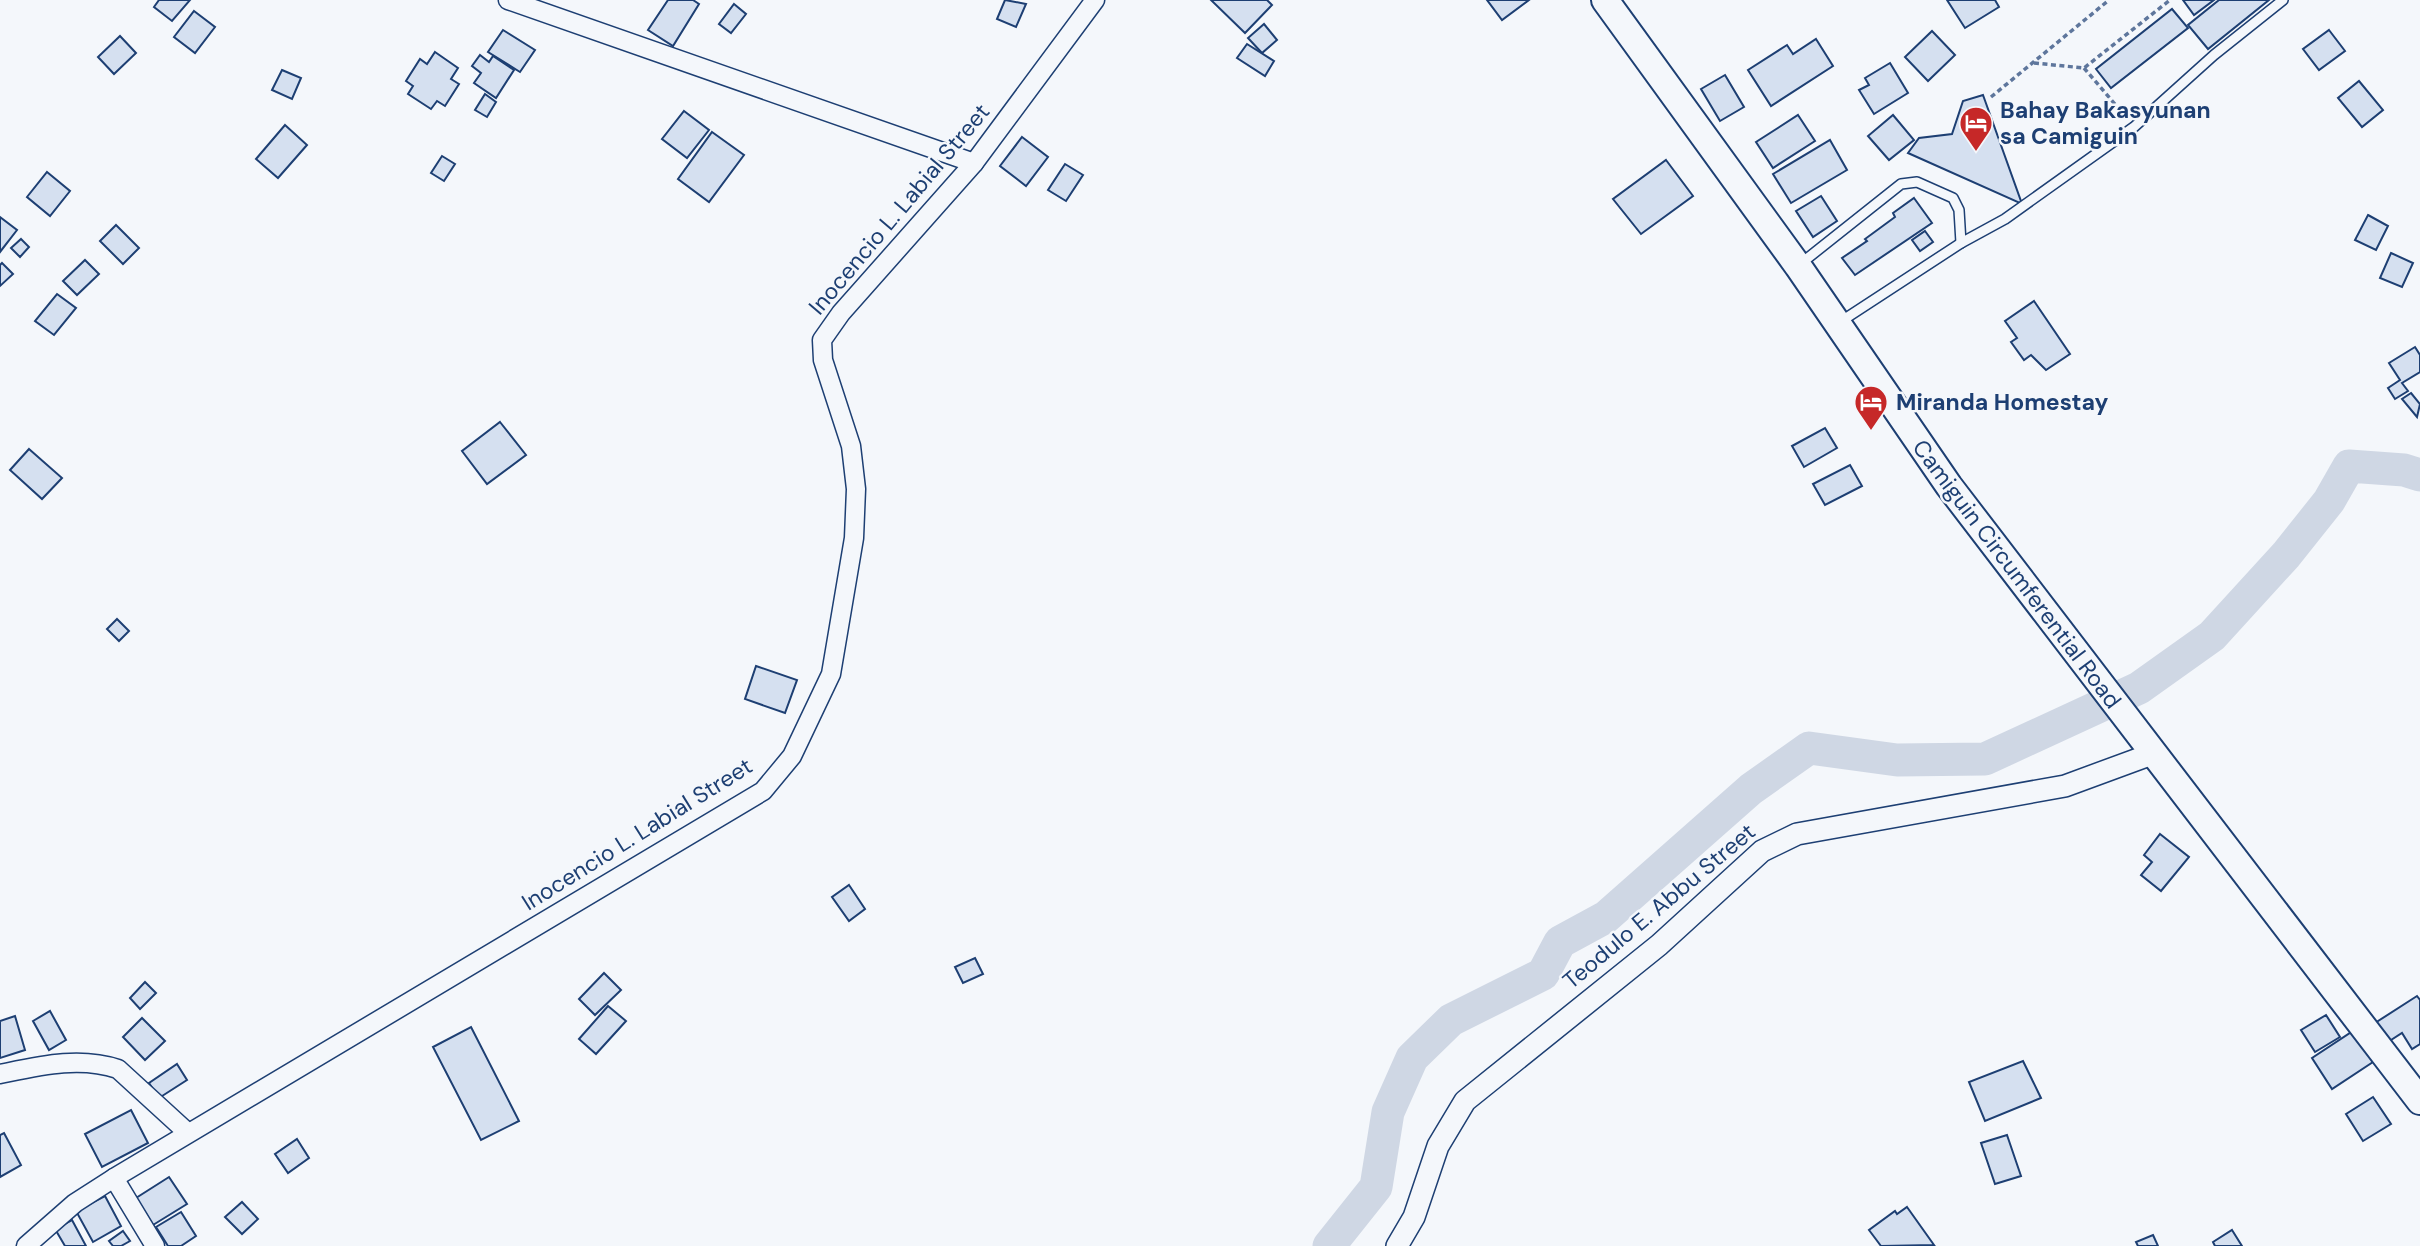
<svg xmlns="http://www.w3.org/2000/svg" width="2420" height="1246" font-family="'DM Sans',sans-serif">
<rect width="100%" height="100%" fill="#f4f7fb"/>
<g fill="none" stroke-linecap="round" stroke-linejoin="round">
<path stroke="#cfd7e4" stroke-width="33" d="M1329,1246l47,-59 12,-75 24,-54 39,-38 92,-46 17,-32 46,-25 145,-128 58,-41 88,12 88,-1 154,-71 73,-52 74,-81 43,-54 20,-35 55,4 16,5"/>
</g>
<g fill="#d5e0f0" stroke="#1d3f73" stroke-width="2">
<path d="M159,0h31l-18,21 -18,-14z"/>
<path d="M668,0h25l6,4 -26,42 -25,-16z"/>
<path d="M1005,0l21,4 -10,23 -19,-8z"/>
<path d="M1211,0h56l5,5 -27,28z"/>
<path d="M1487,0h42l-27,20z"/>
<path d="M1947,0h48l4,7 -34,21z"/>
<path d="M2183,0h31l-20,15z"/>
<path d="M2219,0h50l-61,49 -20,-24z"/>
<path d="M734,4l12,10 -15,19 -12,-9z"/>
<path d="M2172,9l16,19 -77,60 -15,-19z"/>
<path d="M194,11l21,16 -20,26 -21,-16z"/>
<path d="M1264,24l13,16 -15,13 -14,-15z"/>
<path d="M503,30l32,20 -15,22 -32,-20z"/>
<path d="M2329,30l16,21 -26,19 -16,-21z"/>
<path d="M1932,31l23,24 -27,26 -23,-24z"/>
<path d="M120,36l16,17 -22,21 -16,-17z"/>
<path d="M1816,39l17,27 -62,40 -23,-36 39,-25 6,9z"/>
<path d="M1247,44l27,17 -9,15 -28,-18z"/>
<path d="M435,52l23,16 -7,11 8,5 -14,22 -8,-5 -6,8 -23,-15 5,-8 -7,-5 14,-22 7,5z"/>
<path d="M480,55l9,7 4,-6 21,14 -18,28 -22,-15 7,-10 -9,-7z"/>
<path d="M1890,63l18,30 -34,21 -15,-24 10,-5 -4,-7z"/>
<path d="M282,70l19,8 -9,21 -20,-9z"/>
<path d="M1725,75l19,32 -24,14 -19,-32z"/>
<path d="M2359,81l24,29 -21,17 -24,-29z"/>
<path d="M485,94l11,8 -9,15 -12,-7z"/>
<path d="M1983,95l39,109 -114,-51 11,-15 33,-4 11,-33z"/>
<path d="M684,111l25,19 -22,28 -25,-19z"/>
<path d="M1798,115l17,26 -42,27 -17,-26z"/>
<path d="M1893,115l21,25 -25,20 -21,-24z"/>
<path d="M285,125l22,20 -29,33 -22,-19z"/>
<path d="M712,132l32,23 -35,47 -31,-23z"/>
<path d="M1022,137l26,20 -22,29 -26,-20z"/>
<path d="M1830,140l17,30 -56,33 -18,-29z"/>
<path d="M442,156l13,8 -11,17 -13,-8z"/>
<path d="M1666,160l27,36 -52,38 -28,-35z"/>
<path d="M1065,164l18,11 -17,26 -18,-11z"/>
<path d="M47,172l23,19 -20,25 -23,-19z"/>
<path d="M1821,196l16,25 -24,16 -17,-26z"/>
<path d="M1914,198l18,25 -77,52 -13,-17 25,-17 -2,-2 30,-22 -2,-4z"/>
<path d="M2368,215l20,11 -12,24 -21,-10z"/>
<path d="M0,217l17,13 -17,22z"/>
<path d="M116,225l23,23 -16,16 -23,-23z"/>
<path d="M1925,231l8,11 -13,9 -8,-11z"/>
<path d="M21,239l8,8 -9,10 -9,-9z"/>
<path d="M2391,253l22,10 -11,24 -22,-9z"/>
<path d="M85,260l14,14 -22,21 -14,-14z"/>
<path d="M2,263l11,11 -13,12v-21z"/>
<path d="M57,294l19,14 -22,27 -19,-14z"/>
<path d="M2034,301l36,53 -24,16 -15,-15 -7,5 -13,-18 6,-4 -12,-17z"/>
<path d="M2415,347l5,8v17l-18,11 6,8 -13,8 -7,-11 12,-8 -11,-17z"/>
<path d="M2411,393l9,11 -3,13 -15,-18z"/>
<path d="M500,422l26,33 -39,29 -25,-33z"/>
<path d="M1825,428l12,20 -33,19 -12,-21z"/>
<path d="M29,449l33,29 -20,21 -32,-29z"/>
<path d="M1850,465l12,21 -37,19 -12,-21z"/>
<path d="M117,619l12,12 -10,10 -12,-12z"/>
<path d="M756,666l41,14 -12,33 -40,-14z"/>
<path d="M2160,834l29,23 -28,34 -20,-16 11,-13 -8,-7z"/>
<path d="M849,885l16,24 -16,12 -17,-24z"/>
<path d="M975,958l8,16 -20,9 -8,-16z"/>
<path d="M604,973l17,17 -26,25 -16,-16z"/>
<path d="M145,982l11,11 -16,16 -10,-11z"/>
<path d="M2417,996l3,4v44l-8,5 -10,-16 -14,9 -13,-19z"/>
<path d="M608,1006l18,15 -30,33 -17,-15z"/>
<path d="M50,1011l16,29 -17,10 -16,-29z"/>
<path d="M2326,1015l14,22 -25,15 -14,-22z"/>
<path d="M15,1016l10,34 -25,8v-37z"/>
<path d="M142,1018l23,23 -20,19 -22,-23z"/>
<path d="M471,1027l48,94 -38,19 -48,-93z"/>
<path d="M2353,1031l20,31 -41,27 -20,-31z"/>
<path d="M2023,1061l18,37 -56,23 -16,-39z"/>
<path d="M177,1064l10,16 -28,18 -10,-15z"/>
<path d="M2373,1097l18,27 -28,17 -17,-27z"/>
<path d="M131,1110l17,33 -46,24 -17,-33z"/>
<path d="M4,1133l17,32 -21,12v-42z"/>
<path d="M2007,1135l14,41 -26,8 -14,-41z"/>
<path d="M297,1139l12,19 -21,15 -13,-19z"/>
<path d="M169,1177l18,27 -34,21 -17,-27z"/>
<path d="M105,1196l16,30 -28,16 -17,-31z"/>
<path d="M242,1202l16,17 -16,15 -17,-17z"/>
<path d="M1907,1207l27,38 -53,1 -12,-16 26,-19 2,3z"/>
<path d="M181,1212l15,24 -15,10h-13l-12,-19z"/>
<path d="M72,1220l14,26h-21l-10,-17z"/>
<path d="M2232,1230l10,16h-27l-2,-4z"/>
<path d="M123,1231l7,10 -9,5h-8l-4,-5z"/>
<path d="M2153,1235l5,11h-20l-2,-4z"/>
</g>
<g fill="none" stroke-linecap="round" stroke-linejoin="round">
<defs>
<g id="service">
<path d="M1799,265l102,-81 16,-2 36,16 6,12 2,33"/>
<path d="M1840,322l121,-79 44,-24 129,-92 80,-72 69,-55"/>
</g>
<g id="minor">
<path d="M508,0l466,163"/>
<path d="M0,1074c39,-8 79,-18 118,-5l70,64"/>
<path d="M114,1178l41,68"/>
<path d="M26,1246l49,-43 39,-25 649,-387 29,-35 39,-82 23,-136 2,-49 -5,-43 -28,-86 -1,-20 19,-27 133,-150 121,-163"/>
</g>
<path id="tertiary" d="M1397,1246l17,-29 24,-71 27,-45 194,-156 103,-94 35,-17 268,-48 87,-32"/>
<path id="primary" d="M1605,0l193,266 151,220 471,615"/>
</defs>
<use href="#service" stroke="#1d3f73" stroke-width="12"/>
<use href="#minor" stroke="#1d3f73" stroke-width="21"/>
<use href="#tertiary" stroke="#1d3f73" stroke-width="24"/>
<use href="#primary" stroke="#1d3f73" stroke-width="30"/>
<g stroke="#5e769c" stroke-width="3.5" stroke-dasharray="5 3.5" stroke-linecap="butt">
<path d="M2034,63l50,5 86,-68"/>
<path d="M2084,68l42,49"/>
<path d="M1991,97l118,-97"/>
</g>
<use href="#service" stroke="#f4f7fb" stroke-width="9"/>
<use href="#minor" stroke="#f4f7fb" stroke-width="18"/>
<use href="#tertiary" stroke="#f4f7fb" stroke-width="21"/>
<use href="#primary" stroke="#f4f7fb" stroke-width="26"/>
</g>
<defs>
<symbol id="hotel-pin" viewBox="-11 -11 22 30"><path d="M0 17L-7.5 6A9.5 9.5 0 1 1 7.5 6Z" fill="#c62828" stroke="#f4f7fb"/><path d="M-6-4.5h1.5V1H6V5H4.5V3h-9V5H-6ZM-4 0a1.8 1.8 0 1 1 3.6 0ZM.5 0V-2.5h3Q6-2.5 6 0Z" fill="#fff"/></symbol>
</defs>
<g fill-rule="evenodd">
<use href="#hotel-pin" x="1957" y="104" width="38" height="52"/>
<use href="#hotel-pin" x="1852" y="383" width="38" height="52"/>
</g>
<g text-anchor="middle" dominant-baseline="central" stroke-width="5" stroke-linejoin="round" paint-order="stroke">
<g font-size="23" font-weight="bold" fill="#1d3f73" stroke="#f4f7fb" text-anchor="start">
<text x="2000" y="110">Bahay Bakasyunan<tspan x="2000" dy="26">sa Camiguin</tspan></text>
<text x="1896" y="402">Miranda Homestay</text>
</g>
<g font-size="23" fill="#1d3f73" stroke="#f4f7fb">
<text transform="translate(899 209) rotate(-50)">Inocencio L. Labial Street</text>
<text transform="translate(2017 574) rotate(53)">Camiguin Circumferential Road</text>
<text transform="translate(637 834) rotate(-32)">Inocencio L. Labial Street</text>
<text transform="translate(1659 906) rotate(-40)">Teodulo E. Abbu Street</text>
</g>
</g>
</svg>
